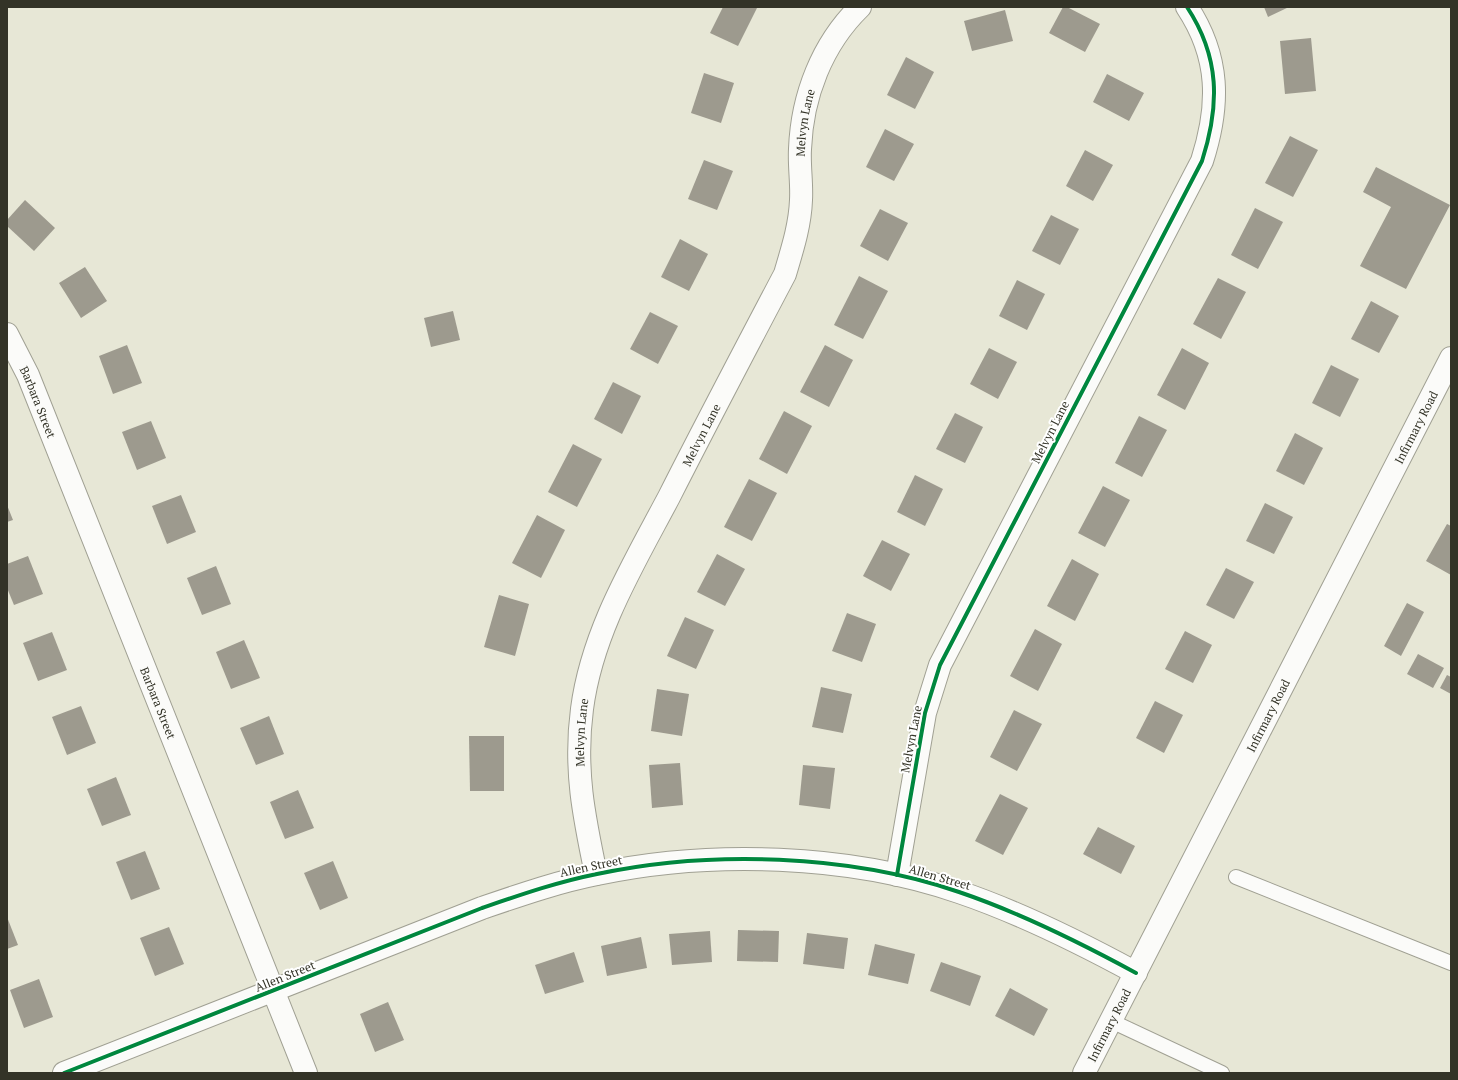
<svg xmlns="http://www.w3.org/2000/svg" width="1458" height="1080" font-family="'PT Serif',serif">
<rect width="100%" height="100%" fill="#e7e7d6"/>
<g fill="#9d9a8e">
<path d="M723,7l34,1 -19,38 -28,-13z"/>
<path d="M1063,7h4l33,17 -15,28 -36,-19z"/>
<path d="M1264,7h25l-21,10z"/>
<path d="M1005,10l8,31 -41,10 -8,-30z"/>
<path d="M1311,38l5,53 -31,3 -5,-53z"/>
<path d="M906,57l28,15 -19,37 -28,-14z"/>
<path d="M704,73l30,10 -13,40 -30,-10z"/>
<path d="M1107,74l37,19 -15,28 -36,-19z"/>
<path d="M885,129l29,15 -20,37 -28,-14z"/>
<path d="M1290,136l28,14 -25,47 -28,-14z"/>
<path d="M1085,150l28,15 -20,36 -27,-15z"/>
<path d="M704,160l29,11 -16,39 -29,-11z"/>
<path d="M1376,167l74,38 -44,84 -46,-23 31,-59 -28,-15z"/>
<path d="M25,200l30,28 -21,23 -27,-25v-6z"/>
<path d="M1255,208l28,14 -25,47 -27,-14z"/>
<path d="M880,209l28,14 -20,38 -28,-15z"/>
<path d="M1051,215l28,14 -19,36 -28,-14z"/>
<path d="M680,239l28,15 -19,37 -28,-14z"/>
<path d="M85,267l22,34 -26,17 -22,-35z"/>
<path d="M859,276l29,15 -25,48 -29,-14z"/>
<path d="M1218,278l28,14 -25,47 -28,-15z"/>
<path d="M1017,280l28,14 -18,36 -28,-14z"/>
<path d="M1371,301l28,15 -20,37 -28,-14z"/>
<path d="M453,311l7,29 -29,7 -7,-29z"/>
<path d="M650,312l28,14 -20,38 -28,-15z"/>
<path d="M127,345l15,38 -29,11 -14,-38z"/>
<path d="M825,345l28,15 -24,47 -29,-15z"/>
<path d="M989,348l28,14 -19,37 -28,-15z"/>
<path d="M1182,348l27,15 -24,47 -28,-15z"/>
<path d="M1331,365l28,14 -19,38 -28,-14z"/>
<path d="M613,382l28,14 -19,38 -28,-15z"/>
<path d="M784,411l28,15 -25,48 -28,-15z"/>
<path d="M955,413l28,14 -18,36 -29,-14z"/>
<path d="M1139,416l28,14 -25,47 -27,-14z"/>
<path d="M151,421l15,37 -29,12 -15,-38z"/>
<path d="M1295,433l28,15 -19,37 -28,-14z"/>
<path d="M573,444l29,15 -25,48 -29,-15z"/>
<path d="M915,475l28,14 -18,37 -28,-14z"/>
<path d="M749,479l28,14 -25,48 -28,-14z"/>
<path d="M1103,486l27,14 -25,47 -27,-14z"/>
<path d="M181,495l15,37 -29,12 -15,-38z"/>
<path d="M1265,503l28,14 -19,37 -28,-13z"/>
<path d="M7,505l6,15 -6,2z"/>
<path d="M537,515l28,15 -24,48 -29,-15z"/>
<path d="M1447,524l4,2v49l-25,-14z"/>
<path d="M882,540l28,14 -19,37 -28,-15z"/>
<path d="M717,554l28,15 -20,37 -28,-14z"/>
<path d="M28,556l15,38 -29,11 -7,-17v-24z"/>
<path d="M1072,559l27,15 -24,47 -28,-15z"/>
<path d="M216,566l15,38 -29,11 -15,-37z"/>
<path d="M1226,568l28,14 -20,37 -28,-14z"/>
<path d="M499,595l30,9 -14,52 -31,-9z"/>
<path d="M1407,603l17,9 -23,44 -17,-10z"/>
<path d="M847,613l29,11 -14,38 -30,-11z"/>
<path d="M685,617l29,13 -18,39 -29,-13z"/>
<path d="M1035,629l27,15 -24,47 -28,-15z"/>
<path d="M1185,631l27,14 -19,38 -28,-14z"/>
<path d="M52,632l15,38 -29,11 -15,-38z"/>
<path d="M244,640l16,38 -29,11 -15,-37z"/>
<path d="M1418,654l26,14 -11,20 -26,-14z"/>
<path d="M1447,675l4,2v17l-11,-6z"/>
<path d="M821,687l31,7 -9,39 -31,-6z"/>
<path d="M657,689l32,5 -7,42 -31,-5z"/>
<path d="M1155,701l28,14 -19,38 -28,-15z"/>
<path d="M81,706l15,37 -29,12 -15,-38z"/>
<path d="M1014,710l28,14 -25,47 -27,-14z"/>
<path d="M269,716l15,38 -28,11 -16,-37z"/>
<path d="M469,736h35v55h-34z"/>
<path d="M680,763l3,42 -31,3 -3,-43z"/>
<path d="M803,765l32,3 -5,41 -31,-4z"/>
<path d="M116,777l15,38 -29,11 -15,-37z"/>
<path d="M298,790l16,38 -29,11 -15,-37z"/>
<path d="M1000,794l28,14 -25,47 -28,-14z"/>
<path d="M1098,827l37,19 -14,28 -38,-20z"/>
<path d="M145,851l15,38 -29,11 -15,-38z"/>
<path d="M333,861l15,37 -28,12 -16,-37z"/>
<path d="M7,917l11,28 -11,4z"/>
<path d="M169,927l15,37 -29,12 -15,-38z"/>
<path d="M738,930l41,1 -1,31 -41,-1z"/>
<path d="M710,931l2,31 -40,3 -3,-31z"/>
<path d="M807,933l41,5 -4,31 -41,-5z"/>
<path d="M641,937l6,31 -40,8 -6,-30z"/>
<path d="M875,944l40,10 -7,30 -40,-9z"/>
<path d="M574,952l10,30 -39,12 -10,-29z"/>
<path d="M941,962l40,14 -11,30 -40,-15z"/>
<path d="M39,979l14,38 -29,11 -14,-38z"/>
<path d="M1010,988l38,21 -14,27 -39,-20z"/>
<path d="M388,1002l16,38 -29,12 -15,-38z"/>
</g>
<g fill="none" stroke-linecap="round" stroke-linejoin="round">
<defs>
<g id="service">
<path d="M1236,877l215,86"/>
<path d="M1111,1021l111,52"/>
</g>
<g id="minor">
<path id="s1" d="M7,334l21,41 278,698"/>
<path id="s2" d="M596,874c-12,-57 -22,-105 -14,-165 10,-77 51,-144 87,-212 38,-75 77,-149 116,-223 7,-24 15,-48 16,-74 1,-17 -2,-34 -1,-51 2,-53 22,-105 60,-142"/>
<path d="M897,875l28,-162 15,-48 262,-504c18,-56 18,-104 -15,-154"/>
<path d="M64,1073l418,-165c38,-13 75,-26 115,-34 113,-24 252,-20 362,18 62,21 120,50 177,81"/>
</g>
<g id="tertiary">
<path id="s3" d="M1084,1073l367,-715"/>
</g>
</defs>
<use href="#service" stroke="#a0a093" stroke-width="16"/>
<use href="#minor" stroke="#a0a093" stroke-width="24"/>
<use href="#tertiary" stroke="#a0a093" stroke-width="24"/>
<use href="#service" stroke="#fbfbf9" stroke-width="14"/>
<use href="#minor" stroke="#fbfbf9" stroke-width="22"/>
<use href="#tertiary" stroke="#fbfbf9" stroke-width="22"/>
<defs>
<g id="cycleway">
<path d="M897,875l28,-162 15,-48 262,-504c18,-56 18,-104 -15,-154"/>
<path d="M64,1073l418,-165c38,-13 75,-26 115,-34 113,-24 252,-20 362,18 62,21 120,50 177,81"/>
</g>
</defs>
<use href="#cycleway" stroke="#fff" stroke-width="6"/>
<use href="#cycleway" stroke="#00873e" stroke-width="4"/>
</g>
<g text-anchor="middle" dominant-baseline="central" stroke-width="4" stroke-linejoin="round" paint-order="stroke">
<g font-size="12" fill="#333327" stroke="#fff">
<text stroke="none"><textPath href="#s2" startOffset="802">Melvyn Lane</textPath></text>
<text stroke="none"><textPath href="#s1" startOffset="75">Barbara Street</textPath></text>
<text stroke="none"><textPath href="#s3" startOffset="726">Infirmary Road</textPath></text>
<text transform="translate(1050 432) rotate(-63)">Melvyn Lane</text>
<text stroke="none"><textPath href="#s2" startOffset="467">Melvyn Lane</textPath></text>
<text stroke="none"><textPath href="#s1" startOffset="399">Barbara Street</textPath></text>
<text stroke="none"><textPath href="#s3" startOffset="402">Infirmary Road</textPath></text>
<text stroke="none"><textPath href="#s2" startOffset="143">Melvyn Lane</textPath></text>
<text transform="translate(911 739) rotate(-79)">Melvyn Lane</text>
<text transform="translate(591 866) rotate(-12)">Allen Street</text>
<text transform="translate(940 877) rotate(16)">Allen Street</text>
<text transform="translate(285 976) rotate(-22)">Allen Street</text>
<text stroke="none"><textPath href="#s3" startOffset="54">Infirmary Road</textPath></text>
</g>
</g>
<rect width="1458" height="1080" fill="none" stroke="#333327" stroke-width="16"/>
</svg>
